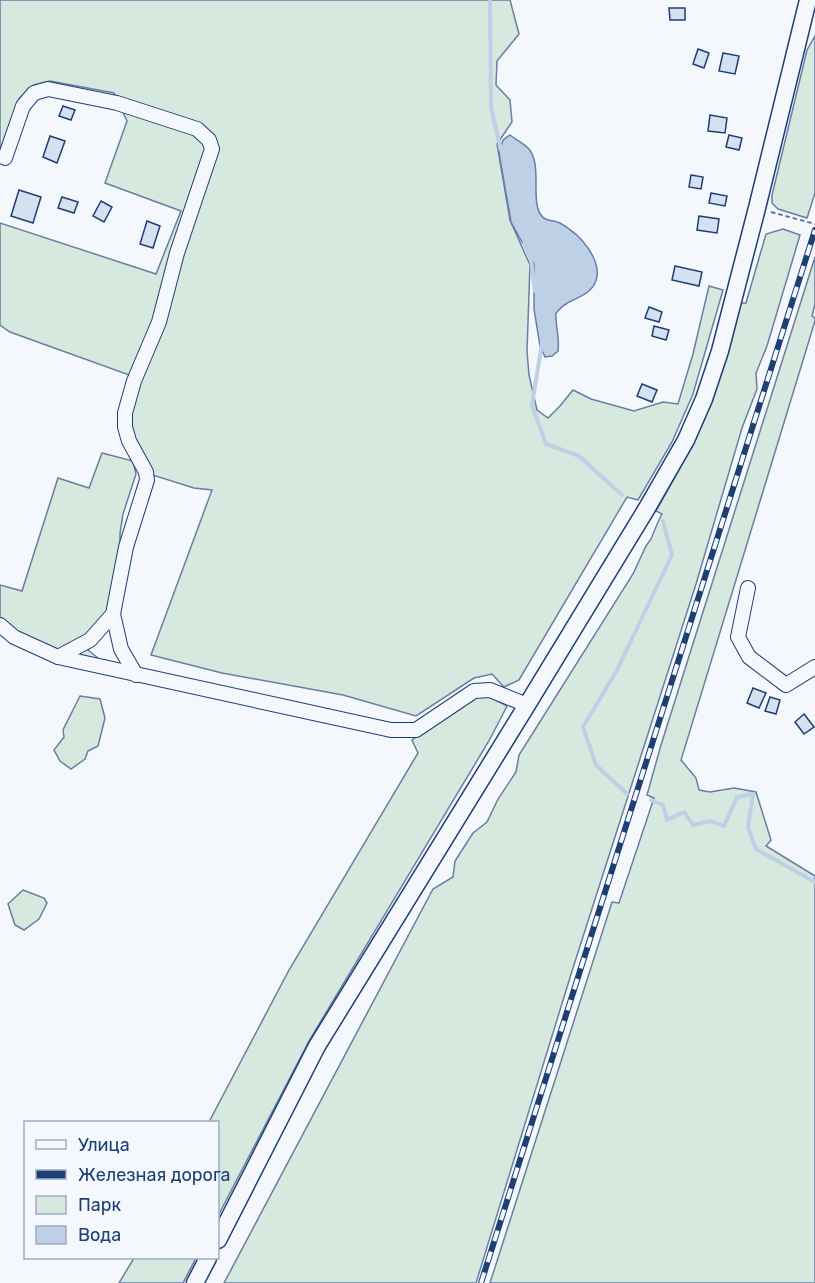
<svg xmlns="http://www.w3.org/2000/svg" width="815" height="1283" font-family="Rubik,sans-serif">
<rect width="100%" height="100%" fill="#f4f7fb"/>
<g fill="#d7e8df" stroke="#687fa3" stroke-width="1.5">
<path d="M0,0h510l9,34 -22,27 -1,24 14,15 2,22 -15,22 13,76 20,45 -3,86 2,24 8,35 11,8 12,-12 13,-16 18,9 43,12 29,-9 15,2 15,-50 16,-68 14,4 -30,104 -21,48 -34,58 -11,-3 -108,183 -15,7 -12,-13 -18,4 -58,38 -73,-21 -121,-22 -71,-18 61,-165 -18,-2 -45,-14 -17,-35 -3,-26 32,-90 7,-9 -9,-2 -24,58 -6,5 -119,-43 -10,-7v-102l156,51 25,-63 -76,-28 22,-62 -13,-28 -64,-12 -16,4 -15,14 -19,52z"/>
<path d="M815,36v157l-8,25 -29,-9 -6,-6v-8l35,-145z"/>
<path d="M783,229l17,6 -33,111 -11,27 1,16 -15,39 -46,156 -124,387 -96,312h-252l209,-394 20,-12 2,-16 18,-28 14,-11 11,-23 18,-27 3,-17 114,-181 13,-28 5,-7 7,-17 4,-8 -6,-3 38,-68 18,-41 29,-99h5l20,-69z"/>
<path d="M815,257v47l-3,12 3,2v3l-134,439 15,18 3,12 11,2 24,-4 22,4 15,48 -5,6 49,30v407h-325l122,-381 7,1 35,-105 -7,-3 14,-50z"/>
<path d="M102,453l31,8 3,13 -13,40 -3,19v26l-9,67 -23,24 15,12c-41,-10 -69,-15 -103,-42v-35l22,6 36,-113 31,10z"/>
<path d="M80,696l20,3 5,19 -7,28 -10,5 -3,8 -14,10 -11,-8 -6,-11 10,-13 -1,-7z"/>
<path d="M488,696l19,10 -17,33 -181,302 -91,175v-94h-9l80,-152 129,-217 -6,-13 62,-42z"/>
<path d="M23,890l21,8 3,5 -8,16 -15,11 -9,-5 -7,-21z"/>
<path d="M134,1258h62l-13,25h-64z"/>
</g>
<path fill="#bed0e5" stroke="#687fa3" stroke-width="1.5" d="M510,135c5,4 13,8 18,13 15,15 2,52 13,67 4,6 9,5 16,7 4,1 8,4 12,7 17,11 40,42 21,61 -6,6 -16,9 -24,14 -4,2 -7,6 -10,9 -1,14 4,23 2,38l-6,5 -7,1 -5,-11 -6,-37v-45l-23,-42 -12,-69 4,-13z"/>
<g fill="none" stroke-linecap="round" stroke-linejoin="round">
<g stroke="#bed0e5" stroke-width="4">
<path d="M490,0l1,108 10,42"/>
<path d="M524,244l7,15 4,32"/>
<path d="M542,343l-10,62 14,39 33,12 43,39"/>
<path d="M627,794l-31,-29 -13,-38 34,-57 55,-115 -9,-34"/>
<path d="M651,800l12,5 4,15 17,-8 9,13 17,-4 14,5 13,-29 16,-3 -5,33 8,22 59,33"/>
</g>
</g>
<g fill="#d5e0f0" stroke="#1d3f73" stroke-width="1.5">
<path d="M669,8h16v12h-15z"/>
<path d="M698,49l11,4 -5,15 -11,-4z"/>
<path d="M723,53l16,3 -4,18 -16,-3z"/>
<path d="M63,106l12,4 -4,10 -12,-4z"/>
<path d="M710,115l17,3 -2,15 -17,-2z"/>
<path d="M729,135l13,3 -3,12 -13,-3z"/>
<path d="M50,136l15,5 -8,22 -14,-6z"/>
<path d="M691,175l12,2 -2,12 -12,-2z"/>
<path d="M19,190l22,7 -8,26 -22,-7z"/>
<path d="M711,193l16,3 -2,10 -16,-3z"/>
<path d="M62,197l16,5 -4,11 -16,-5z"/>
<path d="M101,201l11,6 -8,15 -11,-6z"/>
<path d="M699,216l20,3 -2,14 -20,-3z"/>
<path d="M147,221l13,5 -7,22 -13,-4z"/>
<path d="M675,266l27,6 -3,14 -27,-6z"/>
<path d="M649,307l13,5 -3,10 -14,-4z"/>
<path d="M654,326l15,4 -3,10 -14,-4z"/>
<path d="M642,384l15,6 -5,12 -15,-6z"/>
<path d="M753,688l13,5 -7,15 -12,-5z"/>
<path d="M770,697l10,3 -4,14 -11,-3z"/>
<path d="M804,714l10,13 -10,7 -9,-12z"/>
</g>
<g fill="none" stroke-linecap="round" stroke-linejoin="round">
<defs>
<g id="minor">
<path d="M5,158l18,-52 11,-13 14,-4 69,14 80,26 12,11 3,9 -35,104 -18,69 -25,59 -9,32v14l4,14 17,31 1,8 -21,67 -13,67 -23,26 -32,17"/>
<path d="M748,588l-10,49 11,20 37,28 29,-18"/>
<path d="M113,614l8,35 15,26"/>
<path d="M0,625l14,12 44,20 333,73h25l58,-39 16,-1 37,15"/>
</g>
<g id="major">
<path d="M218,1240l99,-194 210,-341 120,-197 39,-68 18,-41 16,-48 37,-143 51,-208"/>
<path d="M195,1283l13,-25"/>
</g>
</defs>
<use href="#minor" stroke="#1d3f73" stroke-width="16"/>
<use href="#major" stroke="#1d3f73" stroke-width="19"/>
<path stroke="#5e769c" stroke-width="2" stroke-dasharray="4.5 3" stroke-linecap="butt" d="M771,212l44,12"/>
<use href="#minor" stroke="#f4f7fb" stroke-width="14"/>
<use href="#major" stroke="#f4f7fb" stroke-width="16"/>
<defs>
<path id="rail" d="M481,1283l334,-1053"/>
</defs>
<use href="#rail" stroke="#1d3f73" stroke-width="6"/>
<use href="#rail" stroke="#f4f7fb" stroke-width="4" stroke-dasharray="11" stroke-linecap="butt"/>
</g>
<rect x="24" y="1121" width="195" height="138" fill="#f4f7fb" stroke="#9eadc5" stroke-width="1.5"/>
<rect x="36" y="1140" width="30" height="9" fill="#f4f7fb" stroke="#9eadc5" stroke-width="1.5"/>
<text x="78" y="1151" font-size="18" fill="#1d3f73">Улица</text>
<rect x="36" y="1170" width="30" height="9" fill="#1d3f73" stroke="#9eadc5" stroke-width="1.5"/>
<text x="78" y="1181" font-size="18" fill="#1d3f73">Железная дорога</text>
<rect x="36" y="1196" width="30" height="18" fill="#d7e8df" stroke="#9eadc5" stroke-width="1.5"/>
<text x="78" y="1211" font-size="18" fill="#1d3f73">Парк</text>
<rect x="36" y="1226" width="30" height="18" fill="#bed0e5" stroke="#9eadc5" stroke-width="1.5"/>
<text x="78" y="1241" font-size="18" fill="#1d3f73">Вода</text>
</svg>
